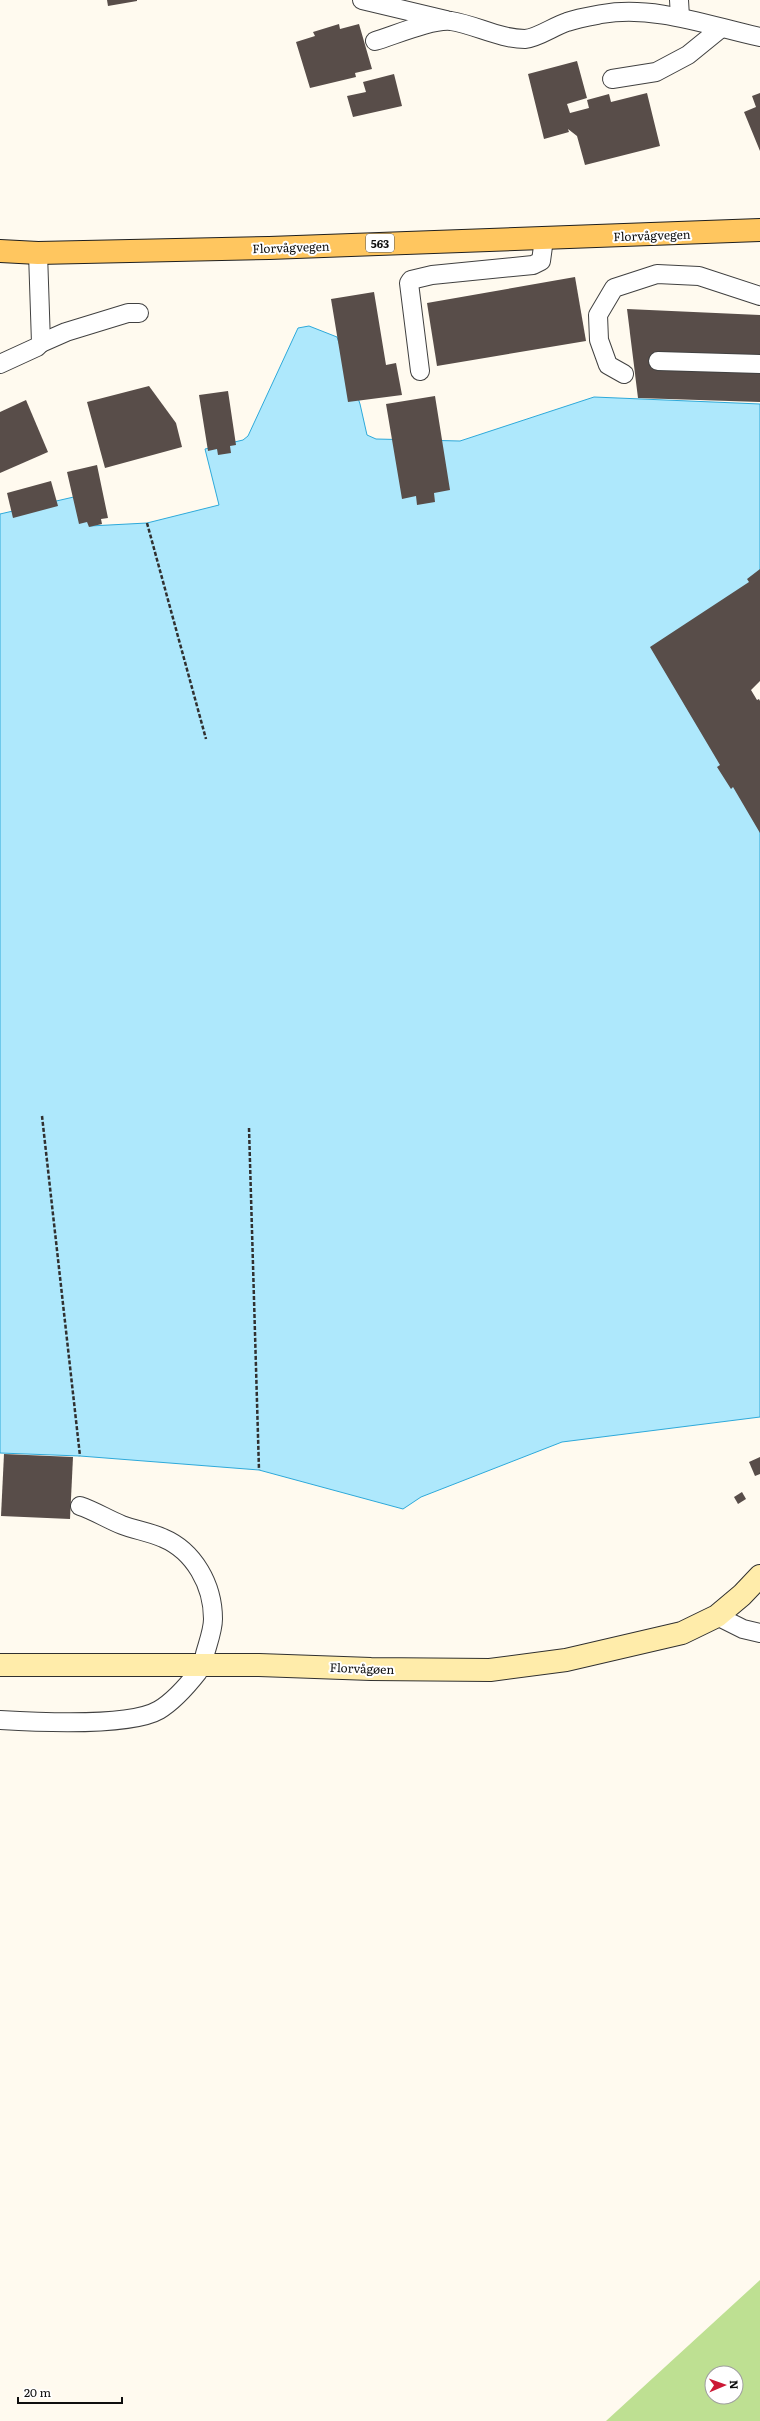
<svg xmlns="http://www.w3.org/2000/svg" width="760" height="2421" font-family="Literata,serif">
<rect width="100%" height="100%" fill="#fffaef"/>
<path fill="#bee092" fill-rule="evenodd" d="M760,2280v141h-154zM712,2373h24v24h-24z"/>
<path fill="#aee8fc" stroke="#2da9da" d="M309,326l28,11 23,67 7,31 9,4 84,2 134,-44 166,7v173l-105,68 105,181v591l-198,25 -141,55 -18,12 -144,-39 -179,-14 -80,-3v-939l78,-18 12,30 57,-3 72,-18 -14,-56 38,-9 5,-4 50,-108z"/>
<g fill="#584d49">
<path d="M107,0h30v1l-29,5z"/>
<path d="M339,24l1,5 19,-5 13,45 -17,4 1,4 -46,11 -14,-46 19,-6 -2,-4z"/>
<path d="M577,61l10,37 -20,6 3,9 19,-5 -2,-8 22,-6 2,8 36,-9 13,53 -75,19 -8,-29 -9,-7 1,3 -25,7 -16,-65z"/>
<path d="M394,74l8,32 -49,11 -6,-21 19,-4 -3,-10z"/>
<path d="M760,93v58l-16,-39 12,-5 -4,-11z"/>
<path d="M575,277l11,64 -149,25 -10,-63z"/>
<path d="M374,292l12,73 10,-2 6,32 -54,7 -17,-103z"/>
<path d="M627,309l133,6v87l-122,-4z"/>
<path d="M149,386l27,37 6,24 -77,21 -18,-66z"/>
<path d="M228,391l8,54 -6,1 1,7 -13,2 -1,-6 -9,2 -9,-56z"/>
<path d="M435,396l15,94 -16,3 1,9 -18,3 -1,-9 -14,3 -16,-95z"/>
<path d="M26,400l22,52 -48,21v-61z"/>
<path d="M97,465l11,53 -7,1 1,5 -13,3 -2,-5 -8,2 -12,-52z"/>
<path d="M51,481l7,25 -45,12 -6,-25z"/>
<path d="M760,569v112l-9,9 6,10 2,-1 1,2v132l-27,-46 -2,2 -14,-22 3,-2 -70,-118 99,-65 -2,-3z"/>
<path d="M4,1454l69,3 -3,62 -69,-3z"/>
<path d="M760,1457v17l-5,2 -6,-14z"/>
<path d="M742,1492l4,7 -8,5 -4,-7z"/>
</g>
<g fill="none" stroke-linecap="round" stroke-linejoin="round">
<defs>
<g id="lane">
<path d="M362,0l84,20"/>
<path d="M679,0l1,17"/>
<path d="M375,41c20,-6 57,-22 76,-20 25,4 49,18 74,18 13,-1 29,-13 42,-17 11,-4 24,-6 35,-8 53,-9 107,12 158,23"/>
<path d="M612,79l44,-7 32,-17 32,-26"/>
<path d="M41,343l25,-11 62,-19h11"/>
<path d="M658,361l102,3"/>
<path d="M0,364l37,-17 4,-4 -3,-90"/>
<path d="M420,371l-11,-88 2,-3 21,-5 101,-10 8,-4 3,-22"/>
<path d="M624,374l-16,-9 -9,-25 -1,-25 16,-27 43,-14 42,2 61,20"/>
<path d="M80,1506c15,5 27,13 42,19 13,5 28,7 41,13 31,13 50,47 50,81 0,11 -5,24 -8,35"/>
<path d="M717,1616l26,13 17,4"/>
<path d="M0,1720c34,2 130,7 159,-10 15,-9 28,-24 39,-38"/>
</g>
<path id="secondary" d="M0,1665h259l112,4 119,1 76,-10 116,-27 35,-17 25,-21 18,-19"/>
<path id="primary" d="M0,251l38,2 231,-5 491,-18"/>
</defs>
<use href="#lane" stroke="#414141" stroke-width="20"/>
<use href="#secondary" stroke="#303030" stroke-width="24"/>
<use href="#primary" stroke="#1f1f1f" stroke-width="24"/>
<g stroke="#303030" stroke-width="2.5" stroke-dasharray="4 2" stroke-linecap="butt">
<path d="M147,523l59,216"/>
<path d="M42,1116l38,340"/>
<path d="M249,1128l10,342"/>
</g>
<use href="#lane" stroke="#fff" stroke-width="18"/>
<use href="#secondary" stroke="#ffecaa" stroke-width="22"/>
<use href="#primary" stroke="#ffc65f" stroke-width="22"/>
</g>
<g text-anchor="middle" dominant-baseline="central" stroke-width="4" stroke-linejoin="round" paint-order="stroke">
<rect fill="#fff" stroke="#565656" stroke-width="1" x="366" y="234" width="28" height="18" rx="3"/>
<g font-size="11" font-weight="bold" fill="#0e0e0e">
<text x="380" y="243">563</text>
</g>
<g font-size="12" fill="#0e0e0e" stroke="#fff">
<text transform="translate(652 235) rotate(-2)">Florvågvegen</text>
<text transform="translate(291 247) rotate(-2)">Florvågvegen</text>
<text transform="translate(362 1668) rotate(2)">Florvågøen</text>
</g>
</g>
<g transform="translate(724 2385) rotate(88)"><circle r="19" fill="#ffffff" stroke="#9f9f9f"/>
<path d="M0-3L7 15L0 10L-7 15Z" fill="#cc1835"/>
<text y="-6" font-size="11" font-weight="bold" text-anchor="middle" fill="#0e0e0e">N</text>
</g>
<path d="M18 2397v6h104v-6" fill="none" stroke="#0e0e0e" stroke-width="2"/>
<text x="24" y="2397" font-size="12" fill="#0e0e0e" stroke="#ffffff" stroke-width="3" paint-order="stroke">20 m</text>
</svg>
